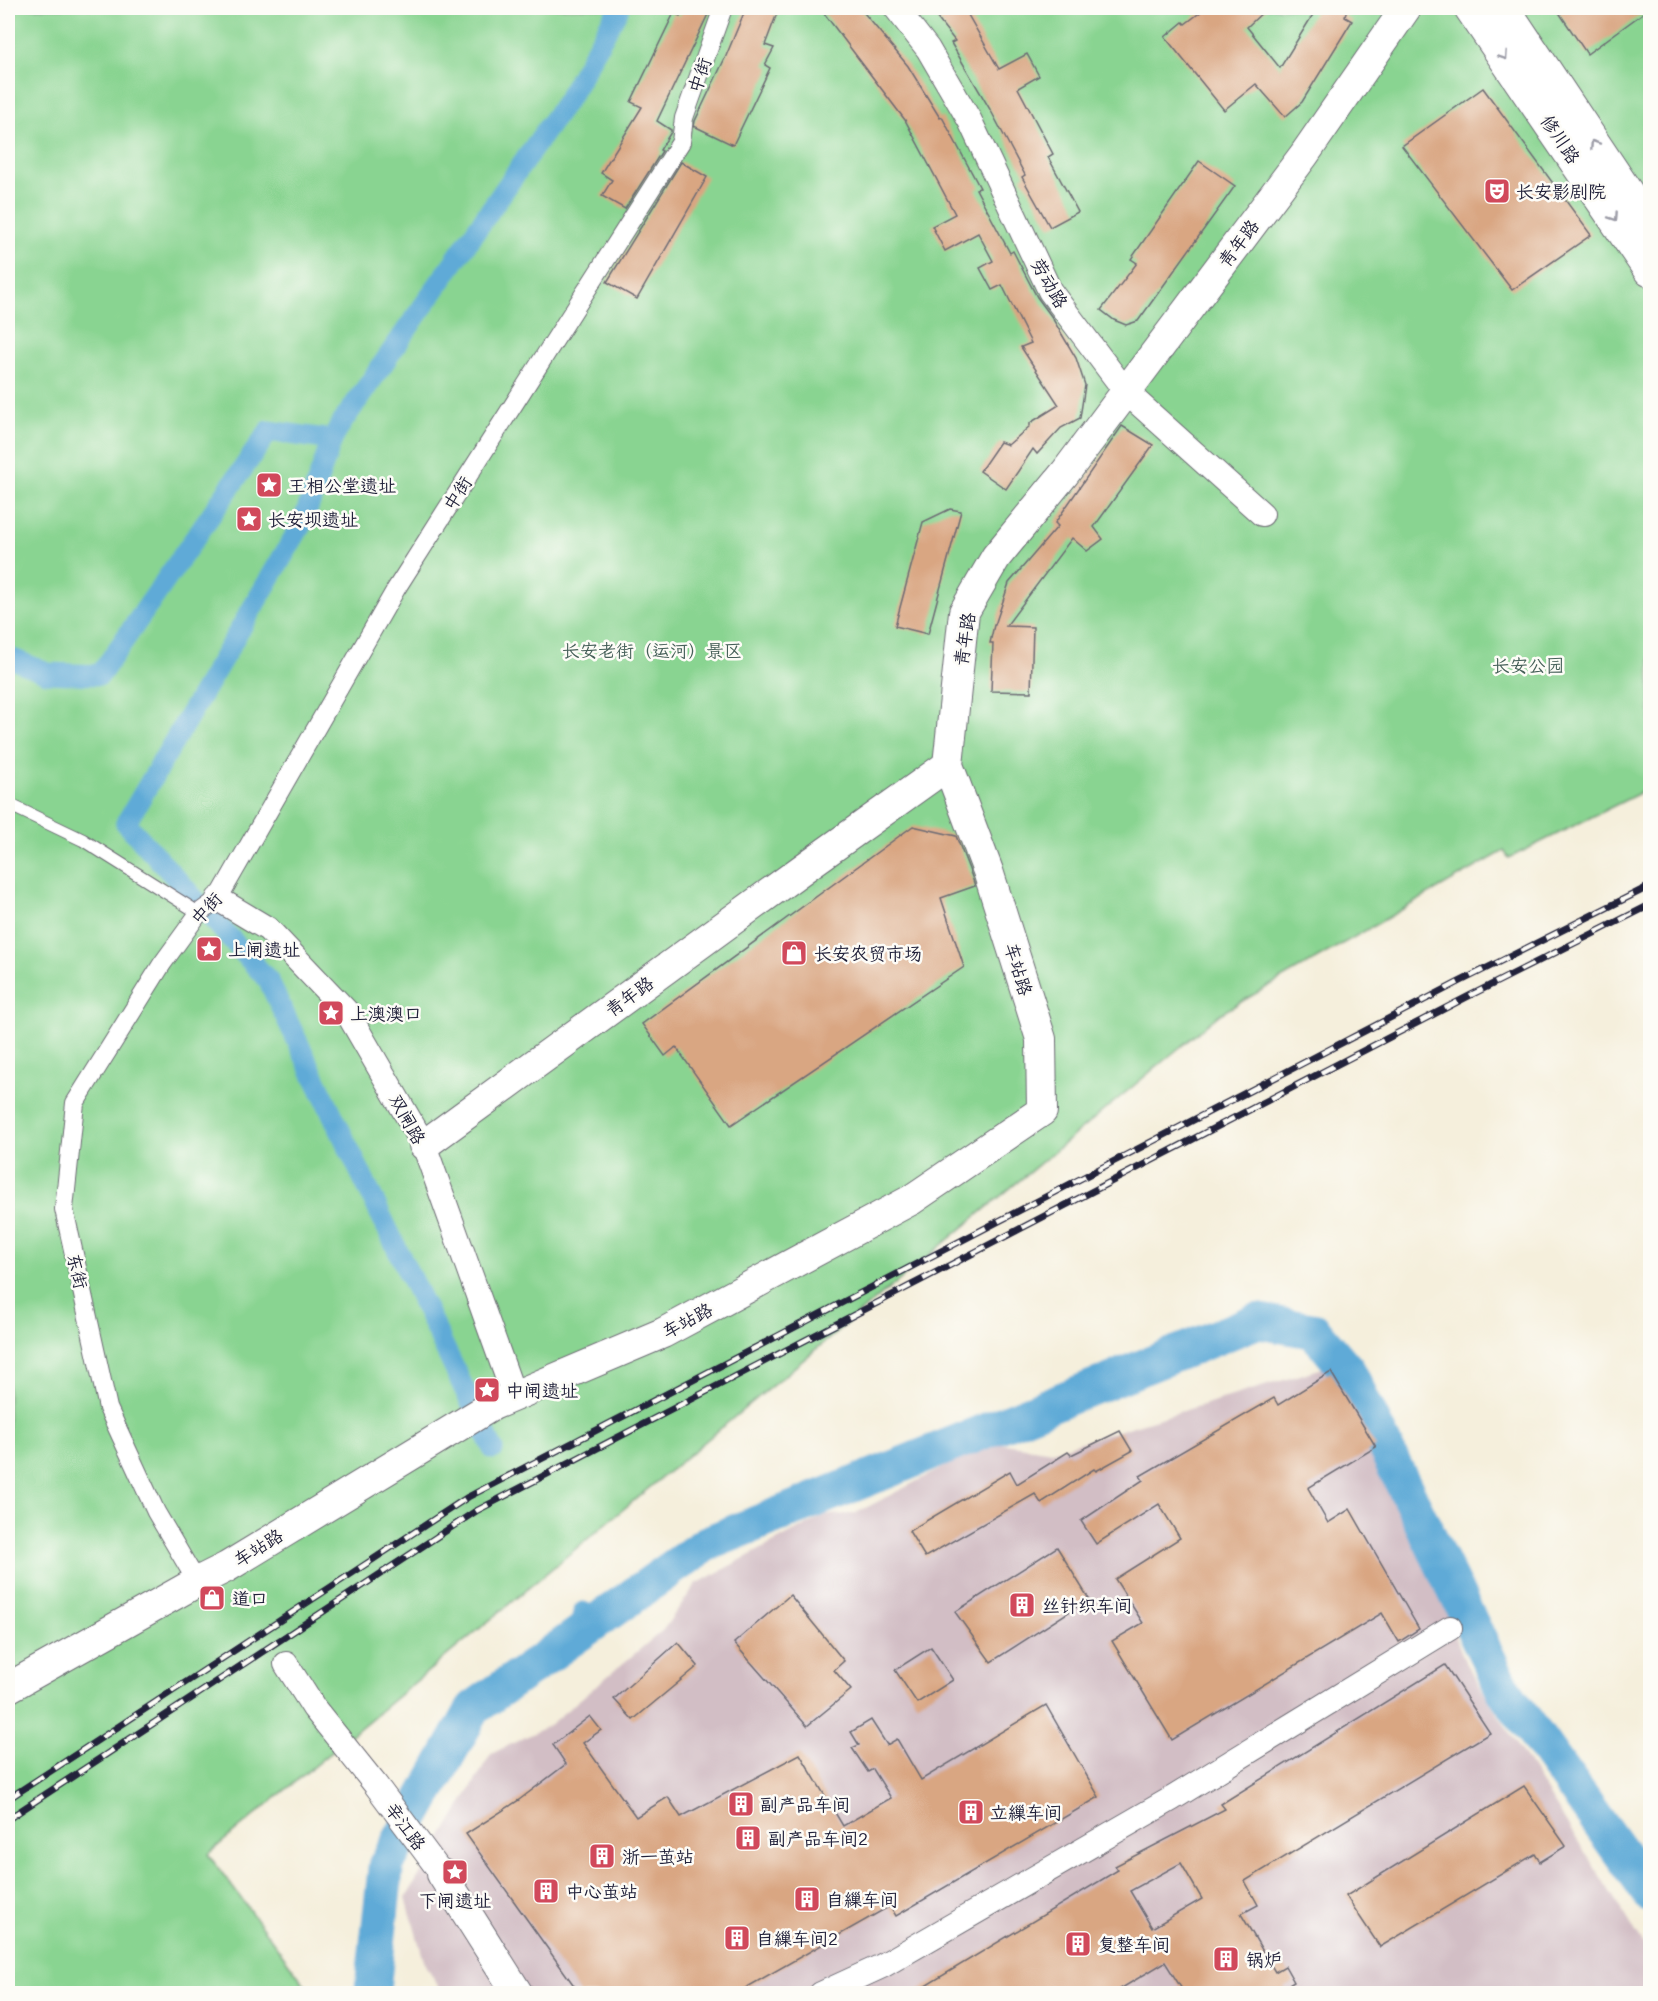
<svg xmlns="http://www.w3.org/2000/svg" width="1658" height="2001" font-family="Mali,'LXGW WenKai TC',sans-serif">
<rect width="100%" height="100%" fill="#fdfcf7"/>
<filter id="ink" filterUnits="userSpaceOnUse"><feTurbulence type="fractalNoise" baseFrequency=".0167" numOctaves="2"/><feDisplacementMap in="SourceGraphic" scale="12" xChannelSelector="R" yChannelSelector="G"/><feConvolveMatrix kernelMatrix="1 2 1 2 8 2 1 2 1" color-interpolation-filters="sRGB"/></filter>
<filter id="wash" filterUnits="userSpaceOnUse"><feTurbulence type="fractalNoise" baseFrequency=".008" numOctaves="4" result="noise"/><feDisplacementMap in="SourceGraphic" scale="24" xChannelSelector="R" yChannelSelector="G"/><feGaussianBlur stdDeviation="1.35" result="paint"/><feColorMatrix in="noise" values="0 0 0 0 0 0 0 0 0 0 0 0 0 0 0 0 0 1.4 0 .05"/><feComposite in="paint" operator="in"/></filter>
<g filter="url(#wash)">
<rect width="100%" height="100%" fill="#f5efdc"/>
<path fill="#d2bec5" d="M1323,1368l78,127 65,169 184,291v30l-13,9 -1195,-1 -18,-32 -18,-63 85,-144 57,-28 115,-96 33,-46 129,-69 29,-1 138,-72 60,9z"/>
<path fill="#89d491" stroke="#567b66" stroke-width="1.5" d="M8,8h1642v780l-141,70 -5,-7 -284,163 -1012,840 103,139 -303,1z"/>
<g fill="none" stroke-linecap="round" stroke-linejoin="round">
<g stroke="#5eaad7" stroke-width="21">
<path d="M8,657l39,16 53,2 169,-244 63,9"/>
<path d="M493,1449l-225,-469 -142,-157 177,-301 29,-82 9,-16 228,-327 50,-89"/>
<path d="M583,1612l8,14"/>
</g>
<path stroke="#5eaad7" stroke-width="36" d="M372,1994l14,-129 88,-157 232,-164 551,-223 57,10 34,40 155,318 147,205"/>
</g>
<g id="blocks">
<g fill="#d9a682" fill-rule="evenodd">
<path d="M683,8h28l-54,113 14,9v2l-11,18 2,1 -37,58 -23,-13 10,-16 -11,-7 41,-66 -11,-5 43,-89 6,3z"/>
<path d="M746,8h33l-14,37 9,3 -9,17 5,3 -37,77 -39,-19 1,-5 31,-65z"/>
<path d="M820,8h40l48,58 32,52 2,-1 38,71 -4,1 34,64 3,-2 24,46 14,19 25,42 9,27 -5,33 -19,10 -24,26 -4,-5 -27,40 -26,-18 20,-29 8,3 22,-19v-3l29,-18 -38,-58 10,-4 -29,-58 -10,5 -12,-22 13,-7 -15,-28 -33,18 -13,-25 23,-12 -50,-94z"/>
<path d="M929,8h35l35,61 28,-15 12,22 -21,12 35,66 -5,3 30,55 -28,15 -28,-50 3,-2 -34,-64 -40,-68 4,-2z"/>
<path d="M1206,8h61l-20,19 33,41 37,-60h30l-2,9 7,4 -50,81 -17,15 -29,-33 -32,26 -59,-73 18,-15 2,2z"/>
<path d="M1556,8h94l-63,46z"/>
<path d="M1483,88l108,147 -79,55 -110,-144z"/>
<path d="M1199,161l36,25 -97,135 -12,4 -12,-5 -13,-10 36,-47 -6,-4z"/>
<path d="M681,162l26,15 -70,122 -30,-17z"/>
<path d="M1122,426l31,19 -59,82 9,12 -16,12 -15,-13 -66,88 27,1 -2,65 -40,-1 2,-48h-3l4,-18h1l14,-42 49,-57 -3,-3z"/>
<path d="M950,509l11,2 -33,123 -33,-8 28,-104z"/>
<path d="M913,826l43,10 16,41 3,9 -34,12 23,69 -233,158 -55,-78 -11,9 -23,-32z"/>
<path d="M1331,1372l45,75 -68,41 20,35 22,-14 69,120 -20,13 -17,-29 -210,127 -60,-99 31,-18 -28,-44 65,-41 -21,-34 -63,40 -15,-23 62,-41 -3,-4 134,-78 4,7z"/>
<path d="M1120,1431l12,20 -36,20 -2,-2 -53,34 -6,-9 -110,63 -16,-26 101,-60 7,13 51,-32 3,3z"/>
<path d="M1057,1547l32,52 -98,63 -36,-50z"/>
<path d="M790,1595l54,66 -10,9 17,20 -44,36 -73,-83z"/>
<path d="M678,1642l20,24 -65,54 -19,-21z"/>
<path d="M931,1647l22,33 -36,23 -22,-33z"/>
<path d="M1445,1665l45,68 -245,148 13,24 -17,9 34,58 10,-6 9,16 -10,6 4,6h-103l-20,-32 -53,32h-200l206,-124 -3,-4 110,-57 -4,-5zM1181,1863l21,36 -50,29 -22,-37z"/>
<path d="M1046,1705l53,92 -203,119 -6,-10 -155,88h-155l-114,-160 53,-34 47,-36 -13,-19 37,-29 11,14 -18,13 53,74 32,-20 13,20 119,-63 43,72 48,-28 -18,-29 -5,3 -16,-24 7,-3 -8,-13 20,-12 16,25 10,-6 24,41z"/>
<path d="M1524,1786l42,60 -26,16 -5,-8 -155,93 -34,-51z"/>
</g>
</g>
</g>
<g filter="url(#ink)">
<use href="#blocks" fill-opacity="0" stroke="#6c6a73" stroke-width="1.5"/>
<g fill="none" stroke-linecap="round" stroke-linejoin="round">
<defs>
<path id="service" d="M8,804l75,36 116,73"/>
<path id="pedestrian" d="M197,1582l-41,-70 -48,-104 -44,-199 11,-106 87,-139 37,-51 19,-14 178,-310 285,-447 3,-24 39,-110"/>
<g id="minor">
<path d="M896,8l32,41 42,72 80,170 76,101 136,122"/>
<path d="M218,899l50,30 79,83 77,133 90,251"/>
<path d="M286,1664l28,44 61,76 67,90"/>
<path d="M821,1994l61,-28 291,-168 277,-170"/>
</g>
<g id="tertiary">
<path d="M424,1145l380,-277 144,-103"/>
<path d="M8,1688l189,-106 30,-15 266,-162 170,-72 248,-133 131,-89 -1,-72 -53,-168 -40,-106 16,-153 32,-55 69,-84 239,-318 102,-147"/>
<path d="M442,1874l76,120"/>
</g>
<g id="primary">
<path d="M1471,8l179,262"/>
<path d="M1503,8l147,220"/>
</g>
</defs>
<use href="#service" stroke="#6c6a73" stroke-width="14"/>
<use href="#pedestrian" stroke="#6c6a73" stroke-width="20"/>
<use href="#minor" stroke="#6c6a73" stroke-width="26"/>
<use href="#tertiary" stroke="#6c6a73" stroke-width="32"/>
<use href="#primary" stroke="#6c6a73" stroke-width="35"/>
<use href="#service" stroke="#fff" stroke-width="12"/>
<use href="#pedestrian" stroke="#fff" stroke-width="18"/>
<use href="#minor" stroke="#fff" stroke-width="24"/>
<use href="#tertiary" stroke="#fff" stroke-width="30"/>
<use href="#primary" stroke="#fff" stroke-width="33"/>
<defs>
<g id="rail">
<path d="M8,1799l460,-302 989,-514 193,-97"/>
<path d="M8,1819l468,-308 989,-513 185,-93"/>
</g>
</defs>
<use href="#rail" stroke="#22223b" stroke-width="7"/>
<use href="#rail" stroke="#fdfcf7" stroke-width="4.5" stroke-dasharray="14" stroke-linecap="butt"/>
</g>
<defs><path id="oneway-chevron" d="M-2-3.5L2.5 0L-2 3.5" fill="none" stroke-width="1.6" stroke-linecap="round" stroke-linejoin="round" transform="scale(1.5)"/></defs>
<g stroke="#9c9ca7">
<use href="#oneway-chevron" transform="translate(1504 56) rotate(56)"/>
<use href="#oneway-chevron" transform="translate(1594 144) rotate(-124)"/>
<use href="#oneway-chevron" transform="translate(1614 217) rotate(56)"/>
</g>
</g>
<defs>
<symbol id="theatre-square" viewBox="-11 -11 22 22"><rect x="-9" y="-9" width="18" height="18" rx="4" fill="#d1495b" stroke="#fdfcf7"/><path d="M-5-5.5Q0-4 5-5.5V0Q5 5 0 6Q-5 5-5 0ZM-3.3-2.5H-1v1.5H-3.3ZM1-2.5H3.3v1.5H1ZM-2.8 1Q0 5.5 2.8 1Z" fill="#fff"/></symbol>
<symbol id="sight-square" viewBox="-11 -11 22 22"><rect x="-9" y="-9" width="18" height="18" rx="4" fill="#d1495b" stroke="#fdfcf7"/><path d="M0-6L1.8-2.2L6-1.7L2.9 1.2L3.7 5.4L0 3.3L-3.7 5.4L-2.9 1.2L-6-1.7L-1.8-2.2Z" fill="#fff"/></symbol>
<symbol id="shop-square" viewBox="-11 -11 22 22"><rect x="-9" y="-9" width="18" height="18" rx="4" fill="#d1495b" stroke="#fdfcf7"/><path d="M-5-2.5h2.3a2.7 3.5 0 0 1 5.4 0H5L5.5 6h-11ZM-1.5-2.5h3a1.5 2.3 0 0 0-3 0Z" fill="#fff"/></symbol>
<symbol id="building-square" viewBox="-11 -11 22 22"><rect x="-9" y="-9" width="18" height="18" rx="4" fill="#d1495b" stroke="#fdfcf7"/><path d="M-4-6H4V6H1V3H-1V6H-4ZM-2.5-4.3h1.7v1.8h-1.7ZM.8-4.3h1.7v1.8H.8ZM-2.5-1h1.7V.8h-1.7ZM.8-1h1.7V.8H.8Z" fill="#fff"/></symbol>
</defs>
<g fill-rule="evenodd">
<use href="#theatre-square" x="1482" y="176" width="30" height="30"/>
<use href="#sight-square" x="254" y="470" width="30" height="30"/>
<use href="#sight-square" x="234" y="504" width="30" height="30"/>
<use href="#sight-square" x="194" y="934" width="30" height="30"/>
<use href="#shop-square" x="779" y="938" width="30" height="30"/>
<use href="#sight-square" x="316" y="998" width="30" height="30"/>
<use href="#sight-square" x="472" y="1375" width="30" height="30"/>
<use href="#shop-square" x="197" y="1583" width="30" height="30"/>
<use href="#building-square" x="1007" y="1590" width="30" height="30"/>
<use href="#building-square" x="726" y="1789" width="30" height="30"/>
<use href="#building-square" x="956" y="1797" width="30" height="30"/>
<use href="#building-square" x="733" y="1823" width="30" height="30"/>
<use href="#building-square" x="587" y="1841" width="30" height="30"/>
<use href="#sight-square" x="440" y="1857" width="30" height="30"/>
<use href="#building-square" x="531" y="1876" width="30" height="30"/>
<use href="#building-square" x="792" y="1884" width="30" height="30"/>
<use href="#building-square" x="722" y="1923" width="30" height="30"/>
<use href="#building-square" x="1063" y="1929" width="30" height="30"/>
<use href="#building-square" x="1211" y="1944" width="30" height="30"/>
</g>
<g text-anchor="middle" dominant-baseline="central" stroke-width="5" stroke-linejoin="round" paint-order="stroke">
<g font-size="18" fill="#22223b" stroke="#fdfcf7">
<text transform="translate(699 75) rotate(-71)">中街</text>
<text transform="translate(1561 139) rotate(56)">修川路</text>
<text transform="translate(1238 243) rotate(-53)">青年路</text>
<text transform="translate(1050 283) rotate(60)">劳动路</text>
<text transform="translate(457 493) rotate(-57)">中街</text>
<text transform="translate(964 639) rotate(-81)">青年路</text>
<text transform="translate(206 908) rotate(-47)">中街</text>
<text transform="translate(1019 969) rotate(73)">车站路</text>
<text transform="translate(629 996) rotate(-36)">青年路</text>
<text transform="translate(408 1119) rotate(61)">双闸路</text>
<text transform="translate(78 1271) rotate(77)">东街</text>
<text transform="translate(687 1320) rotate(-28)">车站路</text>
<text transform="translate(258 1547) rotate(-32)">车站路</text>
<text transform="translate(406 1826) rotate(53)">辛江路</text>
</g>
<g font-size="18" fill="#22223b" stroke="#fdfcf7" text-anchor="start">
<text x="1516" y="191">长安影剧院</text>
<text x="288" y="485">王相公堂遗址</text>
<text x="268" y="519">长安坝遗址</text>
<text x="228" y="949">上闸遗址</text>
<text x="814" y="953">长安农贸市场</text>
<text x="350" y="1013">上澳澳口</text>
<text x="506" y="1390">中闸遗址</text>
<text x="232" y="1598">道口</text>
<text x="1042" y="1605">丝针织车间</text>
<text x="760" y="1804">副产品车间</text>
<text x="990" y="1812">立繅车间</text>
<text x="768" y="1838">副产品车间2</text>
<text x="622" y="1856">浙一茧站</text>
<text x="566" y="1891">中心茧站</text>
<text x="826" y="1899">自繅车间</text>
<text x="455" y="1900" text-anchor="middle">下闸遗址</text>
<text x="756" y="1938">自繅车间2</text>
<text x="1098" y="1944">复整车间</text>
<text x="1246" y="1959">锅炉</text>
</g>
<g font-size="18" fill="#466059" stroke="#fdfcf7">
<text x="652" y="650">长安老街（运河）景区</text>
<text x="1528" y="665">长安公园</text>
</g>
</g>
<rect width="1658" height="2001" fill="none" stroke="#fdfcf7" stroke-width="30"/>
</svg>
